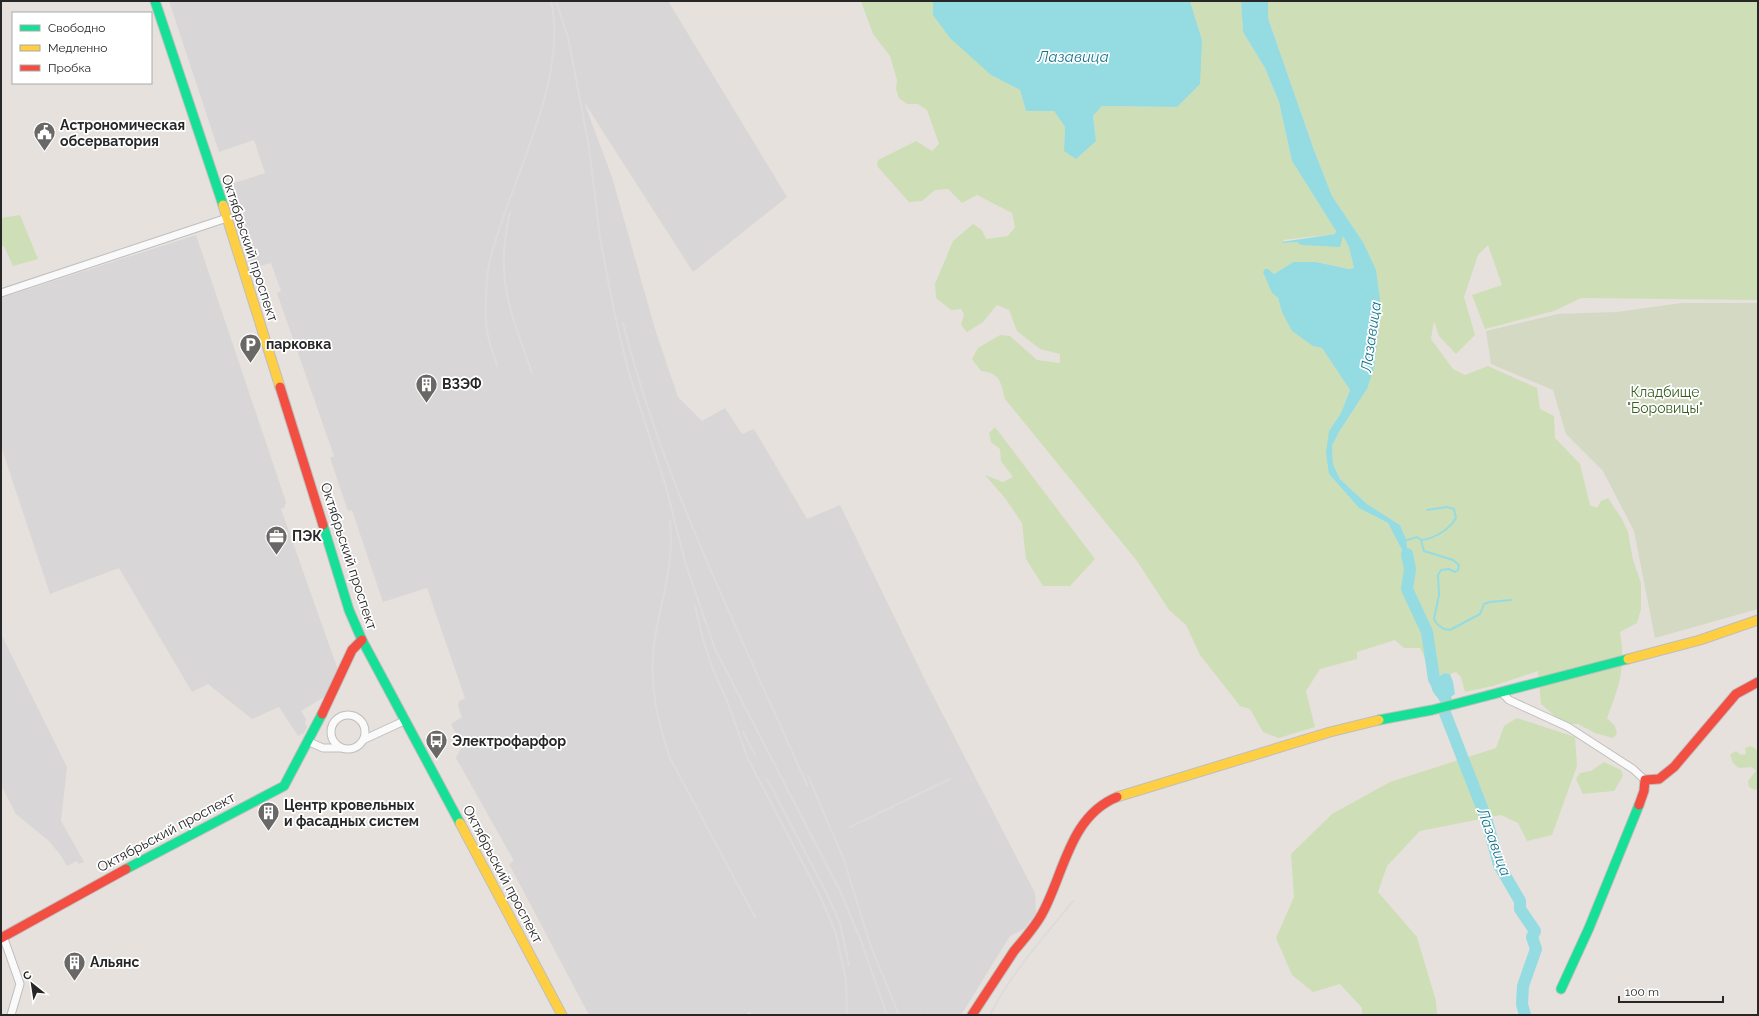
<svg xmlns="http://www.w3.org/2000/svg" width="1759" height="1016" font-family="Raleway,sans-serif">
<rect width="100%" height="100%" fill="#e6e1dc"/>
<g fill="#d9d6d8">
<path d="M169,1h499l119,196 -94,75 -109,-170 28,75 43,152 23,68 24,24 23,-13 17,26 12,-5 53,90 33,-14 84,173 111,215 1,20 -12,16 -14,7 -49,79h-31l-2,-2 -4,2h-172l-2,-3 -6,3h-155l-80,-151 5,-3 -58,-103 6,-12 -11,-22 11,-7 -4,-11 1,-5 6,-3 -38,-110 -44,14 -31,-92 -4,1 -18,-53 4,-2 -57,-163 4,-2 -10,-28 -18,5 -13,-38 6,-2 -15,-44 34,-11 -11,-33 -35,12z"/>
<path d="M196,235l90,267 -2,6 -3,1 57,161 -12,26 -25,15 5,8 -1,4 2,4 -3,6 -6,3 -19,-29 -27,12 -44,-35 -16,8 -73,-124 -69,26 -49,-148v-148z"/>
<path d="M1,634l66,133 -6,54 23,41 -5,2 -2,-3 -10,5 -5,-9 -13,-16 -33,-27 -15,-29z"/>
</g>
<g fill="#cedfb7">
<path d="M861,1h72v14l58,60 29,15 6,21h28l11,16 -1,24 32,-10 -3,-25 9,-10 75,1 25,-67 -12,-39h51l2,31 22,36 14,34 13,59 44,70 -1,3 -52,6 1,3 59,-7 6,11 5,21 -5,1 -33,-7h-23l-19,12 -2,19 6,5 4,14 31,34 9,2 28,42 -9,23 -12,18v43l30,34 29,15 15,29 1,15 5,2v-12l-3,-18 -6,-14 -33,-21 -27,-25 -7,-15 -1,-18 7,-14 28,-43 -4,-147 -31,-46 -18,-46 -46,-132v-17h490v299l-177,-2 -27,13 -69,18 -13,-34 30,-10 -14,-40 -10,10 -14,42 11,38 -19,19 -17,-18 -5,-15 -3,18 22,30 12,6 23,-9 49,22 3,21 14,7 1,22 25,26 10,41 7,3 4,-7 7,-3 14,21 6,13 5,28 8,23v26l-4,14 -17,9c6,36 0,52 -13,86l8,8 2,8 -4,4 -18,-5 -17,-9h-7l-14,-6 -16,-14 -3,-33 -45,15 -28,6 -4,-15 -5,-5 -6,2 -6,-1 -10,6 -2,5 -5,-22 -7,-14h-16l-9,-8 -38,12v7l-37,10 -14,22 9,36 -36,11 -16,-6 -13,-23 -10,-3 -40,-51 -14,-30 -17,-15 -32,-49 -132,-162c-4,-17 -5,-26 -24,-28l-9,-12 6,-11 22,-13 10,1 27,24 23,3v-9l-20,-5 -23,-18 -8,-21 -12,-5 -14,17 -16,10 -6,-7 3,-11 -3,-5 -10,1 -15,-12 -1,-14 18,-43 20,-17 9,6 4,9 22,-3 7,-9 -3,-14 -35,-18 -15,8 -14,-14 -13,1 -13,11 -13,1 -32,-36 1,-6 38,-19 16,10 7,-7 -12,-34 -9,-6h-11l-8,-6 -3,-9 1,-9 -7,-24 -17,-22z"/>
<path d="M20,215l18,44 -25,7 -9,-20 -3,1v-29z"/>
<path d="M995,427l100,132 -25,27h-27l-17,-27 -4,-36 -17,-25 -20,-23 18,7 10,-5 -12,-16 -1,-12 -9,-7 -2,-9z"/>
<path d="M1517,718l58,19 2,29 -25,69 -25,6 -9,-18 -17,-8 -81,16 -33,35 -9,26 39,45 19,64 1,14h-75v-7l-22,-24 -27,8 -21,-17 -16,-37 18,-41 -3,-43 41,-40 58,-32 106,-34 8,-22z"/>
<path d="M1751,746l6,4 1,39 -3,1 -6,-3 -1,-6 8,-10 -4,-4 -13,1 -6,-5 -3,-8 6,-4 5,4 5,-1 -1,-6z"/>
<path d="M1604,762l17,8 2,6 -9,15 -31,3 -7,-15 4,-6 11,-2z"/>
</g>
<path fill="#d4d9c4" d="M1681,303h77v306l-103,29 -21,-107 -31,-60 -37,-37 -13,-44 -62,-26 -5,-33 72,-17 59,-2z"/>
<g fill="#95dbe2">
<path d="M933,1h257l12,39 -2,44 -23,23 -75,-1 -9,10 3,25 -20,18 -12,-8 1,-24 -11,-16h-28l-6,-21 -29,-15 -41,-37 -17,-23z"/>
<path d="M1241,1h27v17l46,132 18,46 31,46 13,28 5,37 -7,61 -7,21 -28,43 -7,14 1,18 7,15 27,25 33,21 6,14 4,30 -6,-1 -1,-16 -15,-29 -29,-15 -30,-34 -3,-21 3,-22 12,-18 9,-23 -28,-42 -9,-2 -21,-15 -10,-19 -4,-14 -6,-5 -9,-21 2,-3h3l6,5 19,-12h23l33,7 5,-1 -5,-21 -6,-11 -3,11 -39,-2 -4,-3 -13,1 -3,-1 54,-8 1,-3 -44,-70 -13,-59 -14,-34 -22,-36z"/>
<path d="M1444,673l6,1 3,8 2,12 -9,6h-6c-13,-12 -10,-18 4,-27z"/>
</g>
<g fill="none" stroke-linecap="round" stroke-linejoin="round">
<g stroke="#95dbe2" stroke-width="2">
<path d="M1421,540c13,-1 29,-11 35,-22l-2,-9 -7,-2 -20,3"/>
<path d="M1404,541l13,-4 4,3 3,11 29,9 6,5 -1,5 -3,2 -6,-3 -8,1 -3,5 1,20 -5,24 3,5 7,5 6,1 30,-16 4,-10 6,-2 21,-2"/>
</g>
<g stroke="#95dbe2" stroke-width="12">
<path d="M1407,554l3,15 -3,20 20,43 7,47 12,21"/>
<path d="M1445,713l41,105 13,47 21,36v8l15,22 -3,6 4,12 -13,37 -1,18 3,11"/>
</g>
<defs>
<g id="street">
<path d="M1,293l226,-75"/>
<path d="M1501,692l8,8 59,27 65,42 12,11"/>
<circle cx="348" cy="732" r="17"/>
<path d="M365,739l39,-18"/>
<path d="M307,741l16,7h18"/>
<path d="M3,936l17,48 -9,31"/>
</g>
<g id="fast">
<path d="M155,1l68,204"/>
<path d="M323,525l26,85 13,30 98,183"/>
<path d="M1379,720l53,-10 196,-51"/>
<path d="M126,869l158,-83 38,-72"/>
<path d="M1561,989l28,-61 50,-123"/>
</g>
<g id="slow">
<path d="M223,205l57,182"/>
<path d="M1628,659l72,-19 58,-20"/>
<path d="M1117,797l213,-65 49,-12"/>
<path d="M460,823l102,192"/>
</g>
<g id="jam">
<path d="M280,387l43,138"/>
<path d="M322,714l30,-64 10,-10"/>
<path d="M1639,805l5,-14 1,-11 14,-1 15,-12 62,-73 22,-12"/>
<path d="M1,938l125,-69"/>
<path d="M972,1015c14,-21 28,-43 42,-64 10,-12 22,-25 29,-39 21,-39 27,-96 74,-115"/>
</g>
</defs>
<use href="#street" stroke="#bfbebe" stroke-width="9"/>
<use href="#fast" stroke="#bfbebe" stroke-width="11"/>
<use href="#slow" stroke="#bfbebe" stroke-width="11"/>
<use href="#jam" stroke="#bfbebe" stroke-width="11"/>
<use href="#street" stroke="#fbfafa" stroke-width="7"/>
<use href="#fast" stroke="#16e098" stroke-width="9"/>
<use href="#slow" stroke="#ffcf43" stroke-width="9"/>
<use href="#jam" stroke="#f24e42" stroke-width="9"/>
<g stroke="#dcdcdd" stroke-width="2">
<path d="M556,1l12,36 21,110 11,91 14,73 14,59 38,117 19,75 30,87 125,242 21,50 26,74"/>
<path d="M510,212c-5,22 -8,48 -5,70 4,31 17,62 27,91"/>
<path d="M623,323c41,162 117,310 184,462"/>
<path d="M497,366c-3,-11 -8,-23 -10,-35 -3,-19 -1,-41 1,-61 3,-20 11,-39 17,-58 22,-62 61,-145 46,-211"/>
<path d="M670,521c5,44 -10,81 -16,123 -5,40 3,77 16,114l85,159"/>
<path d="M695,606l9,37 8,24 15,34 21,58 73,139 15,36 10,46 1,35"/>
<path d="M743,732l12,23"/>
<path d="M808,776l36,84 26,84 29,71"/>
<path d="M767,779l60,115 13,30 9,41"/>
<path d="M850,827l100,-48"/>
<path d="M990,1015c21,-42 54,-78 83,-114"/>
</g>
</g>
<defs>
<symbol id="civic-pin" viewBox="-11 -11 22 30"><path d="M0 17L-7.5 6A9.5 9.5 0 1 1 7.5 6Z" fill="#6a6866" stroke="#fff"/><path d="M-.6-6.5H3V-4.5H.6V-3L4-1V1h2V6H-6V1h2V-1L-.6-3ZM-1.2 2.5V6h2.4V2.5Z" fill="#fff"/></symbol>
<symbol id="parking-pin" viewBox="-11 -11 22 30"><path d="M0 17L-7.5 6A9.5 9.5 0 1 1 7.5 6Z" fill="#6a6866" stroke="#fff"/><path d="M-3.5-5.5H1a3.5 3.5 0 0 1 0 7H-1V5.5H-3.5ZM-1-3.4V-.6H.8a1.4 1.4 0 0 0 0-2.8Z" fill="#fff"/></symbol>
<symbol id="building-pin" viewBox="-11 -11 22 30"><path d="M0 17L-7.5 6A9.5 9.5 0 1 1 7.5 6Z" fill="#6a6866" stroke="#fff"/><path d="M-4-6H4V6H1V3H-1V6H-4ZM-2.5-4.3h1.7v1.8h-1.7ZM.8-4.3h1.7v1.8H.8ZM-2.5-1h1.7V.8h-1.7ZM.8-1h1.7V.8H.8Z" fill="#fff"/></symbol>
<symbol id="office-pin" viewBox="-11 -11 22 30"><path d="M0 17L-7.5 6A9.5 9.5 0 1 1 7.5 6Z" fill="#6a6866" stroke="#fff"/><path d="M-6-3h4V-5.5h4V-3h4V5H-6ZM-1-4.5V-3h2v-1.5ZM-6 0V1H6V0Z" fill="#fff"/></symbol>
<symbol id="bus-pin" viewBox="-11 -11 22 30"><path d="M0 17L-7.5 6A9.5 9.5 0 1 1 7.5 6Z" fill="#6a6866" stroke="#fff"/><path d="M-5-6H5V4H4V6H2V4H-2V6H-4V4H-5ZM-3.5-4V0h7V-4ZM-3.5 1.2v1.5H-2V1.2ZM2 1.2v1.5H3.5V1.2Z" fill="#fff"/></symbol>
</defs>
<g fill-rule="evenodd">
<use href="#civic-pin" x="32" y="120" width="25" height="34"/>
<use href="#parking-pin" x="238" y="332" width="25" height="34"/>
<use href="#building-pin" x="414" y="372" width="25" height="34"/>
<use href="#office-pin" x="264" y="524" width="25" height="34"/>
<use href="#bus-pin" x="424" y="728" width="25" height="34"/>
<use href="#building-pin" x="256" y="800" width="25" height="34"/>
<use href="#building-pin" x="62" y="950" width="25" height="34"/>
</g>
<g text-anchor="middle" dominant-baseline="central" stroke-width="3.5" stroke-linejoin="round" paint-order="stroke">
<g font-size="14" font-weight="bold" fill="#272727" stroke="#fff" text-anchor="start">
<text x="60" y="125">Aстрономическая<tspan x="60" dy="16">обсерватория</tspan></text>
<text x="266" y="344">парковка</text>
<text x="442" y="384">ВЗЭФ</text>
<text x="292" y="536">ПЭК</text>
<text x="452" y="741">Электрофарфор</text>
<text x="284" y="805">Центр кровельных<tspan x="284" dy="16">и фасадных систем</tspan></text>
<text x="90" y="962">Альянс</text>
</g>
<g font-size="14" fill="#272727" stroke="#fff">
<text transform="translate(250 248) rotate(72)">Октябрьский проспект</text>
<text transform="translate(349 556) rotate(72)">Октябрьский проспект</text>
<text transform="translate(166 832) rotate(-28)">Октябрьский проспект</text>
<text transform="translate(503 874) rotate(62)">Октябрьский проспект</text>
</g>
<g font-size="14" fill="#345e1d" stroke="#fff">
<text x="1665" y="392">Кладбище<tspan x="1665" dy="16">"Боровицы"</tspan></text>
</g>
<g font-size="15" font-style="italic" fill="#15758d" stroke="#fff">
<text x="1073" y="57">Лазавица</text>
<text transform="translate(1371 337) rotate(-82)">Лазавица</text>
<text transform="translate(1494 842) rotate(70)">Лазавица</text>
</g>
</g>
<rect width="1759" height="1016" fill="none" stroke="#272727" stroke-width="4"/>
<rect x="12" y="12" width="140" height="72" fill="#ffffff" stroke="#a9a9a9"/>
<rect x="20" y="25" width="20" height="6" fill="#16e098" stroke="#a9a9a9"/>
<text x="48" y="32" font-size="12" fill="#272727">Свободно</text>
<rect x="20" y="45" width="20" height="6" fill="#ffcf43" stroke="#a9a9a9"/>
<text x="48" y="52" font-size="12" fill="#272727">Медленно</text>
<rect x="20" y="65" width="20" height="6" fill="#f24e42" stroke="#a9a9a9"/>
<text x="48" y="72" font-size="12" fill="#272727">Пробка</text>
<g transform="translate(32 984) rotate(330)" stroke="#ffffff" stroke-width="3" paint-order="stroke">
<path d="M0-3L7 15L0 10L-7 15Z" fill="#272727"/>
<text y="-6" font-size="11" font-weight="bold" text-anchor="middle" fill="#272727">С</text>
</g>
<path d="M1619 996v6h104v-6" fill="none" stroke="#272727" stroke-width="2"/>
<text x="1625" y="996" font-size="12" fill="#272727" stroke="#ffffff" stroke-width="3" paint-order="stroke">100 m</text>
</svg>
